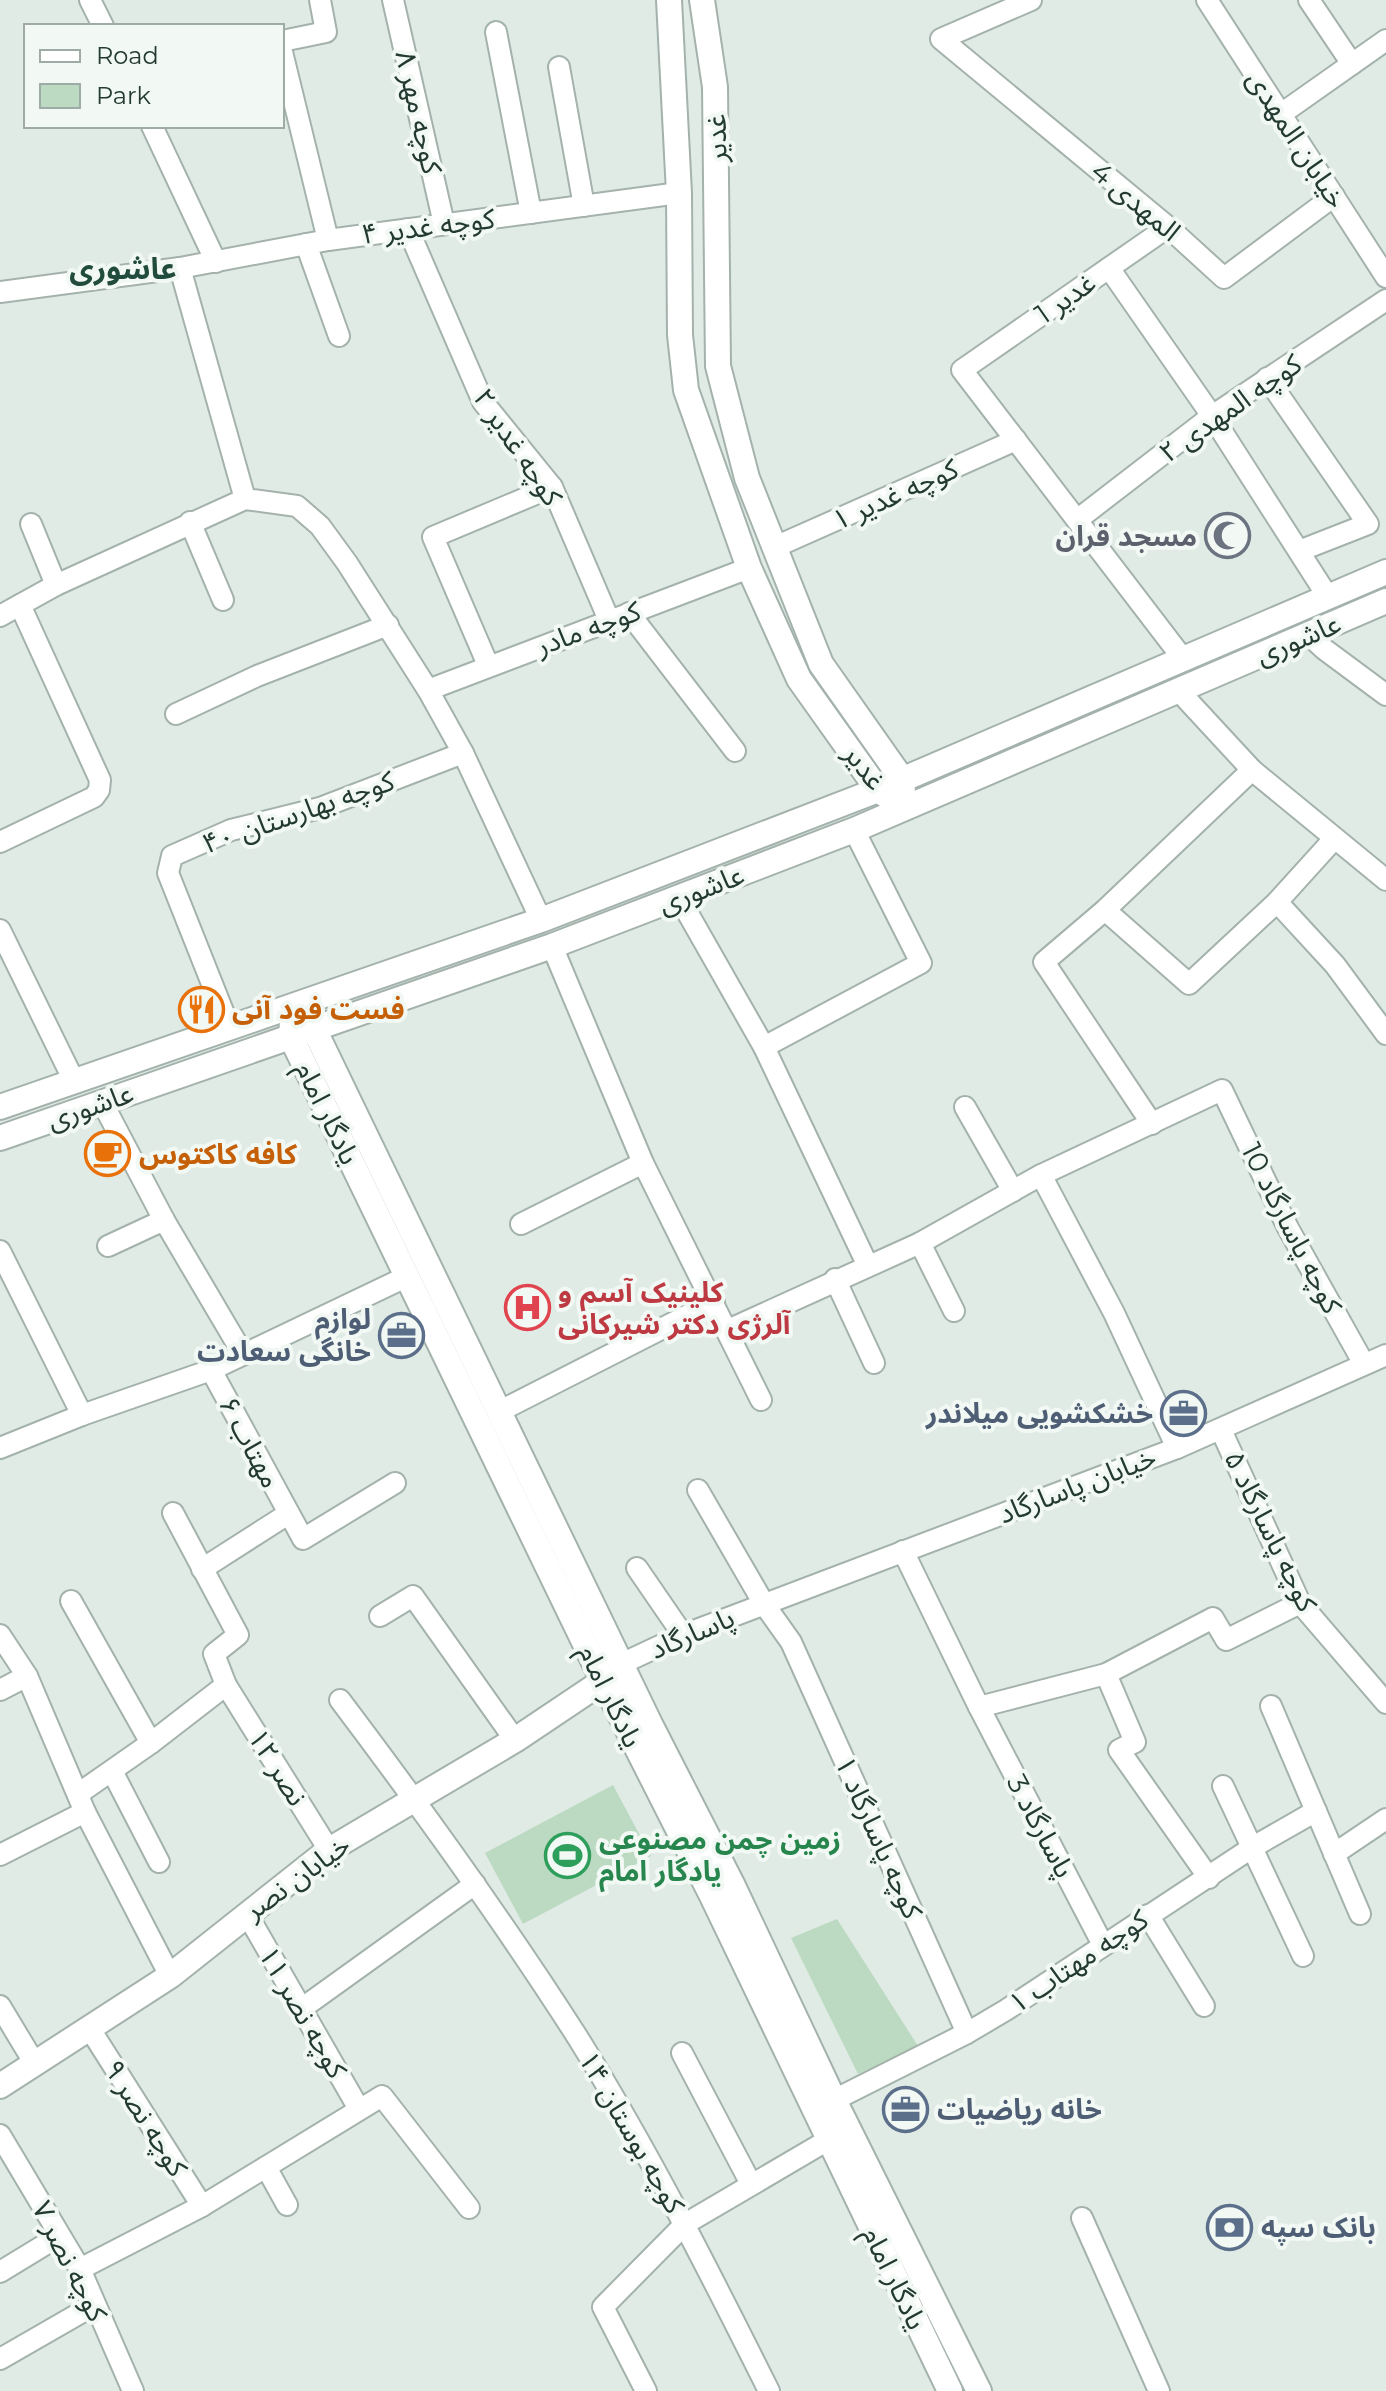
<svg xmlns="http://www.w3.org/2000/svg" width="1386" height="2391" font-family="Montserrat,'Noto Sans Arabic',sans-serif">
<rect width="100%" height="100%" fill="#e1ebe6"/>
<g fill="#bcdac2">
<path d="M613,1785l38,71 -128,68 -38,-71z"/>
<path d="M837,1919l81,127 -60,28 -67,-136z"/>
</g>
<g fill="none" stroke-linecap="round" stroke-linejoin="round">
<defs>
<g id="minor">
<path d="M90,0l13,26"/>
<path d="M393,0l51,224"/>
<path d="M1031,0l-90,39 227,188 56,51 110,-82"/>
<path d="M1207,0l179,277"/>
<path d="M1309,0l43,64"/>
<path d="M496,32l35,181"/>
<path d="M282,41l44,-9 -6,-32"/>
<path d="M282,52l46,188"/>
<path d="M559,67l25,139"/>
<path d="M1281,114l105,-74"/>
<path d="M152,126l64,136"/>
<path d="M1168,227l-206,143 222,290"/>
<path d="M408,229l75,173 69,85 57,133"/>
<path d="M306,244l33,92"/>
<path d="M180,268l65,231 52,7 23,20 27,37 81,127 35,63 78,167"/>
<path d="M1109,268l103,148 116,181"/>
<path d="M0,292l180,-24 148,-28 351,-47"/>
<path d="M1267,378l101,146 -69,27"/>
<path d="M1077,520l135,-104 174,-116"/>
<path d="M190,522l33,78"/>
<path d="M31,524l25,61"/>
<path d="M775,547l241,-107"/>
<path d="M629,613l106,138"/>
<path d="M0,616l56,-31 189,-86"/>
<path d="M1309,635l15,14 62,46"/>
<path d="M488,665l-55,-128 119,-50"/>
<path d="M428,690l321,-122"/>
<path d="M1178,690l74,80 134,110"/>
<path d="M176,714l81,-38 131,-51"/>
<path d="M0,842l94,-45 5,-7 1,-10 -80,-175"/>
<path d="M1277,902l58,63 51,69"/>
<path d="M686,910l78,137 104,219"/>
<path d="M1105,910l84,74 88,-82 57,-63"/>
<path d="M0,930l74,151"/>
<path d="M552,946l91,217 118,237"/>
<path d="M230,1029l-62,-156 4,-17 59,-26 89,-22 143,-55"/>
<path d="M764,1047l157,-84 -67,-133"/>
<path d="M102,1102l62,118 79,134"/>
<path d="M965,1107l48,84"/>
<path d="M1152,1124l-108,-162 61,-52 147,-140"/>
<path d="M1041,1175l73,138 63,135"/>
<path d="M521,1224l122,-61"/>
<path d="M920,1243l34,68"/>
<path d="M108,1246l56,-26"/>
<path d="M0,1251l82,164"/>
<path d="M835,1279l39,84"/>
<path d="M728,1330l192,-87 121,-68 181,-85 66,138 76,136"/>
<path d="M211,1370l92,169 92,-56"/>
<path d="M498,1412l216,-110"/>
<path d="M1221,1430l79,173 86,100"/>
<path d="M0,1448l82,-33 129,-45 197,-94"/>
<path d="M698,1490l66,114 27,38 176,391"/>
<path d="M903,1551l76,156 127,-33 107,-56 13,22 74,-37"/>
<path d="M637,1568l46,67"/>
<path d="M202,1569l86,-55"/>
<path d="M71,1601l80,142"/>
<path d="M380,1616l33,-20 102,144"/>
<path d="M0,1635l27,41 58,136 85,164"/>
<path d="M621,1664l62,-29 494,-187 209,-93"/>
<path d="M1106,1674l29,68 -16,8 90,128"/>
<path d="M226,1685l103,165"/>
<path d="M0,1690l27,-14"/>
<path d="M340,1700c83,110 164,222 238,338 71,114 131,233 191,353"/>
<path d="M1271,1706l89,208"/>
<path d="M979,1707l124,238"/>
<path d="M112,1771l47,91"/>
<path d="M1223,1786l80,170"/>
<path d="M78,1794l73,-51 75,-58 -12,-31 24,-19 -65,-122"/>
<path d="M1334,1854l52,-35"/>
<path d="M0,1855l85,-43"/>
<path d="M247,1914l112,195"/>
<path d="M1148,1915l56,91"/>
<path d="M0,2006l35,58"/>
<path d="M301,2009l174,-125"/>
<path d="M90,2029l112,177"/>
<path d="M682,2053l69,131"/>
<path d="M834,2100l133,-67 39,-23 247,-163 63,-36"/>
<path d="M0,2135l80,134 53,122"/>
<path d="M266,2167l21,38"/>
<path d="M1082,2218l77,173"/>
<path d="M80,2269l122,-63 180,-110 87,112"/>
<path d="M0,2272l59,-36"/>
<path d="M0,2359l94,-54"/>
<path d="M646,2391l-43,-84 82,-83 143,-84"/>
</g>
<g id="tertiary">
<path d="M669,0l10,193 1,142 6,55 63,178 50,111 79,111 13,9"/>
<path d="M702,0l13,87 3,279 29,112 74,186 81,115 1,14"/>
<path d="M293,1007l21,22 337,697 82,160 101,214 145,291"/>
<path d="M293,1007l-2,30 312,644 109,215 238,495"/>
<path d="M0,1107l541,-187 337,-130 508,-218"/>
<path d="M0,1138l552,-192 302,-116 532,-229"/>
<path d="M0,2086l170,-110 159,-126 186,-110 88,-59"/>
</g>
</defs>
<use href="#minor" stroke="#a4b2ac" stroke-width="24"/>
<use href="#tertiary" stroke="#a4b2ac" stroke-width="28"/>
<use href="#minor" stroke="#fff" stroke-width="20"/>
<use href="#tertiary" stroke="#fff" stroke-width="24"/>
</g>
<defs>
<symbol id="mosque-ring" viewBox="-11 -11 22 22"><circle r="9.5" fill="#f2f8f4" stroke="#6b7280" stroke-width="1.5"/><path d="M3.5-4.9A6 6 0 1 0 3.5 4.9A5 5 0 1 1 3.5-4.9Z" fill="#6b7280"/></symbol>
<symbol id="restaurant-ring" viewBox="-11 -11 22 22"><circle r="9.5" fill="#f2f8f4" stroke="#e8710a" stroke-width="1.5"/><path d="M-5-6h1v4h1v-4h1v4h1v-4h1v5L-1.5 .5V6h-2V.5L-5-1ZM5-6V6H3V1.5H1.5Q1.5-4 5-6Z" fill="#e8710a"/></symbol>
<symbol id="cafe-ring" viewBox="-11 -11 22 22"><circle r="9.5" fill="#f2f8f4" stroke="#e8710a" stroke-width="1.5"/><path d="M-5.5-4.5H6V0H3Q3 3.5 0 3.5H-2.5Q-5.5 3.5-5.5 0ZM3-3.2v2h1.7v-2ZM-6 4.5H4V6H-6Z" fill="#e8710a"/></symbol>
<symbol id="hospital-ring" viewBox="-11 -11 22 22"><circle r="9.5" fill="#f2f8f4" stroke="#e0444e" stroke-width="1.5"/><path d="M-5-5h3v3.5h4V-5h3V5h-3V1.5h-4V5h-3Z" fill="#e0444e"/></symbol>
<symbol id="office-ring" viewBox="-11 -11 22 22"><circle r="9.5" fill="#f2f8f4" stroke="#5c6f8a" stroke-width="1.5"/><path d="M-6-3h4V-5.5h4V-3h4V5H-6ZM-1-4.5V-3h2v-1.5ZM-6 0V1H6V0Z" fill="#5c6f8a"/></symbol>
<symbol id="stadium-ring" viewBox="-11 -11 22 22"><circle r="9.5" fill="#f2f8f4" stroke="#2e9e5b" stroke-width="1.5"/><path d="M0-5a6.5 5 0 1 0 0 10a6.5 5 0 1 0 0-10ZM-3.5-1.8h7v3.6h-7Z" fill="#2e9e5b"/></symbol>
<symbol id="bank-ring" viewBox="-11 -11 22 22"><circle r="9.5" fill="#f2f8f4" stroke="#5c6f8a" stroke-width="1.5"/><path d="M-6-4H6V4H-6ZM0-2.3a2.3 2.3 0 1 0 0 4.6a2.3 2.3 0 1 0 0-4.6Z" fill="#5c6f8a"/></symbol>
</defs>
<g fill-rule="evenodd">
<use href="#mosque-ring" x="1202" y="510" width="51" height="51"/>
<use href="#restaurant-ring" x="176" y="984" width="51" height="51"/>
<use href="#cafe-ring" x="82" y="1128" width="51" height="51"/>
<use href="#hospital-ring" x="502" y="1282" width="51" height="51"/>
<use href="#office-ring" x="376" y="1310" width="51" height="51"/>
<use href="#office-ring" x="1158" y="1388" width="51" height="51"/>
<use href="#stadium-ring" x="542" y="1830" width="51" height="51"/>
<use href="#office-ring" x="880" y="2084" width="51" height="51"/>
<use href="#bank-ring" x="1204" y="2202" width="51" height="51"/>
</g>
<g text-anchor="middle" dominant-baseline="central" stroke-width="8" stroke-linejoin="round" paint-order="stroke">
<g font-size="28" fill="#233a32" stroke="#f2f8f4">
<text transform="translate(419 112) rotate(77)">کوچه مهر ۸</text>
<text transform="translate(716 138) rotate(-91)">غدیر</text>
<text transform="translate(1297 139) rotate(57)">خیابان المهدی</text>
<text transform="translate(1136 201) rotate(40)">المهدی 4</text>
<text transform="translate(428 226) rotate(-7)">کوچه غدیر ۴</text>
<text transform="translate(1065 298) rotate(-35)">غدیر 1</text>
<text transform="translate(1230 408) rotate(-35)">کوچه المهدی ۲</text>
<text transform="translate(518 447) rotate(56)">کوچه غدیر ۲</text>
<text transform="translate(895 494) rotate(-24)">کوچه غدیر ۱</text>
<text transform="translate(588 628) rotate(-20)">کوچه مادر</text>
<text transform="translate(1298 639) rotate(-23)">عاشوری</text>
<text transform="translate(865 767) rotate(52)">غدیر</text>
<text transform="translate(298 812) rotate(-19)">کوچه بهارستان ۴۰</text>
<text transform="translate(701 889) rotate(-21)">عاشوری</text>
<text transform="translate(90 1106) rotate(-19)">عاشوری</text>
<text transform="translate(328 1113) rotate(64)">یادگار امام</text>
<text transform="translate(1292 1228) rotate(63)">کوچه پاسارگاد 10</text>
<text transform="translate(250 1442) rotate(62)">مهتاب ۶</text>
<text transform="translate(1077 1485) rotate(-21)">خیابان پاسارگاد</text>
<text transform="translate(1271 1531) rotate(64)">کوچه پاسارگاد ۵</text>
<text transform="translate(692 1633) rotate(-23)">پاسارگاد</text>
<text transform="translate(611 1696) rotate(64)">یادگار امام</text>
<text transform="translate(278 1767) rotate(58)">نصر ۱۲</text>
<text transform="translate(1041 1826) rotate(62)">پاسارگاد 3</text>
<text transform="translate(879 1837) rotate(66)">کوچه پاسارگاد ۱</text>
<text transform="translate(297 1877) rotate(-36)">خیابان نصر</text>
<text transform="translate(1078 1961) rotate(-34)">کوچه مهتاب ۱</text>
<text transform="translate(303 2012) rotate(60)">کوچه نصر ۱۱</text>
<text transform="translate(146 2118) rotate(58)">کوچه نصر ۹</text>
<text transform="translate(632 2132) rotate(60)">کوچه بوستان ۱۴</text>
<text transform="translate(70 2261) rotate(63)">کوچه نصر ۷</text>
<text transform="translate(895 2278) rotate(64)">یادگار امام</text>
</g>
<g font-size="28" font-weight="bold" fill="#5b616d" stroke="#f2f8f4" text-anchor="end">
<text x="1197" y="536">مسجد قران</text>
</g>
<g font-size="28" font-weight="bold" fill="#c56008" stroke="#f2f8f4" text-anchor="start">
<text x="232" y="1009">فست فود آنی</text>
<text x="139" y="1154">کافه کاکتوس</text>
</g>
<g font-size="28" font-weight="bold" fill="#be3a42" stroke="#f2f8f4" text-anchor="start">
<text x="558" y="1292">کلینیک آسم و<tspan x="558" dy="32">آلرژی دکتر شیرکانی</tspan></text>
</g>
<g font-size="28" font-weight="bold" fill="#4e5e75" stroke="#f2f8f4" text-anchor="end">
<text x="371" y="1319">لوازم<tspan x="371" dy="32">خانگی سعادت</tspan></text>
<text x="1153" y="1413">خشکشویی میلاندر</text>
<text x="937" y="2109" text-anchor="start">خانه ریاضیات</text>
<text x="1261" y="2227" text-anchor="start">بانک سپه</text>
</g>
<g font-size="28" font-weight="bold" fill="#27864d" stroke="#f2f8f4" text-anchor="start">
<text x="599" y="1839">زمین چمن مصنوعی<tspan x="599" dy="32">یادگار امام</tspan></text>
</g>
<g font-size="30" font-weight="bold" fill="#204b3d" stroke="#f2f8f4">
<text x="123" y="268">عاشوری</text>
</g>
</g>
<rect x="24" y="24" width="260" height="104" fill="#f2f8f4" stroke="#9faca6" stroke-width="2"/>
<rect x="40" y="50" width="40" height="12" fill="#ffffff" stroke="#9faca6" stroke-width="2"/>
<text x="96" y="64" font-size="24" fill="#233a32">Road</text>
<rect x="40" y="84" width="40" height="24" fill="#bcdac2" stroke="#9faca6" stroke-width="2"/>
<text x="96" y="104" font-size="24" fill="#233a32">Park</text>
</svg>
